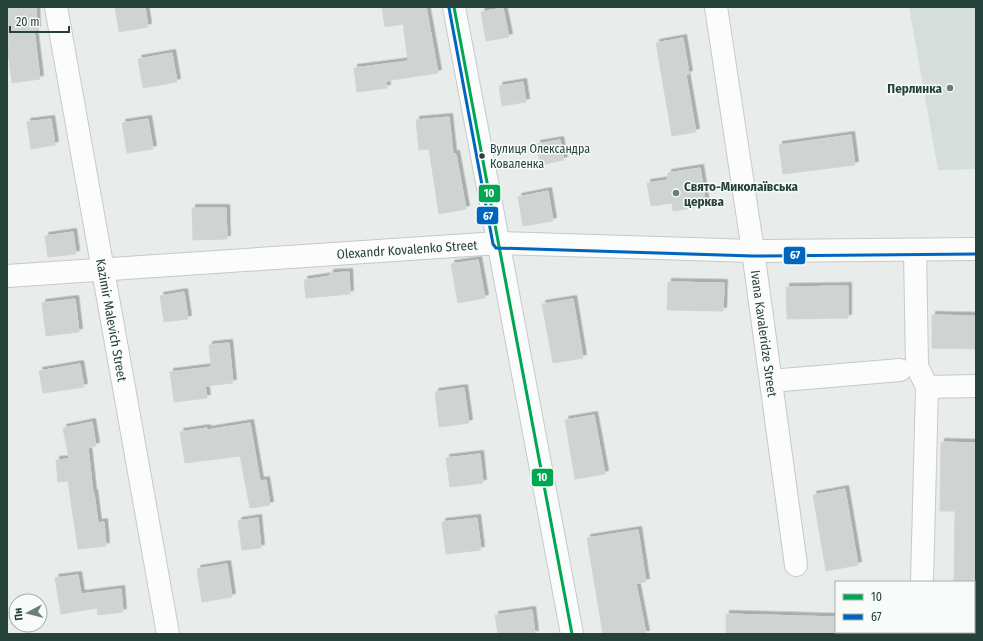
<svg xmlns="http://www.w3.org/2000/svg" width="983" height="641" font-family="'Fira Sans Condensed',sans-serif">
<defs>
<filter id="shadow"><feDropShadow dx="3.5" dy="-3.5" stdDeviation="0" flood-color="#0004"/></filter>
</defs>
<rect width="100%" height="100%" fill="#e8edeb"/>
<path fill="#d6dedb" d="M909,7h67v162l-38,1z"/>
<g fill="#cfd4d2" stroke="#d1d6d4" filter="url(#shadow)">
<path d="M36,7l1,23h-3l6,49 -28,4 -5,-38h2l-2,-36z"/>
<path d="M115,7h30l3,20 -29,5z"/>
<path d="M382,7h44l12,66 -52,8 1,7 -30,4 -3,-24 54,-7 -5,-37 -18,3z"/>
<path d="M503,8l6,29 -23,4 -5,-29z"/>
<path d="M683,38l6,36 -3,1 10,57 -24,4 -16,-93z"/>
<path d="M172,53l5,29 -34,6 -5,-29z"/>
<path d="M523,82l3,20 -24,4 -3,-20z"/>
<path d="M449,117l4,37h3l10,55 -27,5 -10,-65 -10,1 -3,-30z"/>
<path d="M51,119l4,26 -24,4 -4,-27z"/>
<path d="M148,119l5,30 -26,4 -5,-30z"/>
<path d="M851,135l4,30 -72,9 -4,-29z"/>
<path d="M560,140l4,20 -24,5 -3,-21z"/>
<path d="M700,168l6,38 -33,5 -1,-8 -21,3 -4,-23 21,-3v-7z"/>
<path d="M548,191l5,30 -30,5 -5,-29z"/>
<path d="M192,208h34l1,31 -34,1z"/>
<path d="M73,232l3,22 -28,3 -3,-21z"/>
<path d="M478,260l7,38 -27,5 -7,-39z"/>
<path d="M349,272l1,22 -44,4 -2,-18 26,-4v-3z"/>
<path d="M668,282l56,1 -1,28 -56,-1z"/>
<path d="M848,286v32l-61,1 -1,-32z"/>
<path d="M184,292l4,27 -24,3 -4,-26z"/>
<path d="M75,299l4,33 -33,4 -4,-33z"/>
<path d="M573,299l10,59 -30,5 -11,-59z"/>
<path d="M932,315l44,1v33l-44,-1z"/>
<path d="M229,343l4,40 -28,3 2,12 -33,4 -4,-30 41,-5 -2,-22z"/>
<path d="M80,364l4,23 -41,6 -4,-22z"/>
<path d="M464,388l5,35 -30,4 -4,-35z"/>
<path d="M594,415l11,59 -30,5 -10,-59z"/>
<path d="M92,422l4,24 -8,2 5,45h1l4,30 6,-1 2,24 -28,3 -10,-68 -10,1 -2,-22 13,-1 -6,-31z"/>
<path d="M250,423l10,58 6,-1 4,25 -20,3 -10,-52 -55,7 -5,-31 27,-4v2z"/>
<path d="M941,442l35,1v139h-22l1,-71h-15z"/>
<path d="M480,454l3,29 -33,4 -4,-29z"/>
<path d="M845,489l13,76 -32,6 -13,-76z"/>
<path d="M258,518l3,30 -19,2 -4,-29z"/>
<path d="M477,518l4,32 -35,4 -4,-32z"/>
<path d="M638,530l8,52 -10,1 10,51h-43l-16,-96z"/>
<path d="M227,564l5,33 -30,5 -5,-33z"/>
<path d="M78,575l3,19 40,-5 2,23 -25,3 -1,-7 -36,6 -6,-36z"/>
<path d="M532,610l3,24h-37l-3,-19z"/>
<path d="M726,614l110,3v17h-110z"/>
</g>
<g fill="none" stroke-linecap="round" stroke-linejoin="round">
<defs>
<g id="minor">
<path id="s1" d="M56,7l112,627"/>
<path d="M454,7l118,627"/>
<path id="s2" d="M716,7l37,244 43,314"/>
<path d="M915,250l2,116 10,21 -5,195"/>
<path id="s3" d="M7,276l491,-33 255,8 223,-2"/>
<path d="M771,381l129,-11"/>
<path d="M927,387l49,-1"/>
<path d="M921,634v-2"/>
</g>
</defs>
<use href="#minor" stroke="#c5cac8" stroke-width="24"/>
<use href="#minor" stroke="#fcfcfc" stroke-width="22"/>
<defs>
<path id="bus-1" d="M454,7l118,627"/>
<path id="bus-2" d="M449,8l44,236 3,4 257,8 223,-2"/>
</defs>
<use href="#bus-1" stroke="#f7fbf9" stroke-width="6"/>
<use href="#bus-2" stroke="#f7fbf9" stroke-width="6"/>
<use href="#bus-1" stroke="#00a651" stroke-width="3"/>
<use href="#bus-2" stroke="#0065bd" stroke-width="3"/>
</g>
<g fill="#697e78" stroke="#f7fbf9" stroke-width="1.5">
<circle cx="950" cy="88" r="4"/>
<circle cx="676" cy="193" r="4"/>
</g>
<circle fill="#24423a" stroke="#f7fbf9" stroke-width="1.5" cx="482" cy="156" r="3.5"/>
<g text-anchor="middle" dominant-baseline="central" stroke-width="3" stroke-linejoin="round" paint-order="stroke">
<g font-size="12" fill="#24423a" stroke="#f7fbf9" text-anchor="start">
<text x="490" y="149">Вулиця Олександра<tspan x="490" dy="15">Коваленка</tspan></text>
</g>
<g font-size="13" font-weight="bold" fill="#24423a" stroke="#f7fbf9" text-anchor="end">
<text x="942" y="88">Перлинка</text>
<text x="684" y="186" text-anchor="start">Свято-Миколаївська<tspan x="684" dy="15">церква</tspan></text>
</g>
<g font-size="13" fill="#24423a" stroke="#f7fbf9">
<text stroke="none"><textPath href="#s3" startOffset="401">Olexandr Kovalenko Street</textPath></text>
<text stroke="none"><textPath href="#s1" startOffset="318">Kazimir Malevich Street</textPath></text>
<text stroke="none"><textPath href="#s2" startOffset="330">Ivana Kavaleridze Street</textPath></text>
</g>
</g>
<g stroke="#f7fbf9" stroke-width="1.5">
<rect x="478" y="184" width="23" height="19" rx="4" fill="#00a651"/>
<rect x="476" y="206" width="23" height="19" rx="4" fill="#0065bd"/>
<rect x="783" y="246" width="23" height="19" rx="4" fill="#0065bd"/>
<rect x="531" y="468" width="23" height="19" rx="4" fill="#00a651"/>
</g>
<g font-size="11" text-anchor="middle" font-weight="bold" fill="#fff">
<text x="489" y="197">10</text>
<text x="488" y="220">67</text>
<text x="795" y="259">67</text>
<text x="542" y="481">10</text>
</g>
<rect width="983" height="641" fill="none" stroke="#24423a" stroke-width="16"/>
<rect x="835" y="581" width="140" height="52" fill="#f7fbf9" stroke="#a3b1ad"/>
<rect x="843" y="594" width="20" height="6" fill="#00a651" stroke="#a3b1ad"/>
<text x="871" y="601" font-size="12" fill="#24423a">10</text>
<rect x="843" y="614" width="20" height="6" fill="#0065bd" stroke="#a3b1ad"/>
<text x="871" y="621" font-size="12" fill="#24423a">67</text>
<g transform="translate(28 613) rotate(263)"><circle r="19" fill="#f7fbf9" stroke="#a3b1ad"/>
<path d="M0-3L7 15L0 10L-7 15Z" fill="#697e78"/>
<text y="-6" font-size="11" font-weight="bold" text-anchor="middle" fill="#24423a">Пн</text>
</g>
<path d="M10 26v6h59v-6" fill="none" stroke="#24423a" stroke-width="2"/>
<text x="16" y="26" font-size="12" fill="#24423a" stroke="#f7fbf9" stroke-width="3" paint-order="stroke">20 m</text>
</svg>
